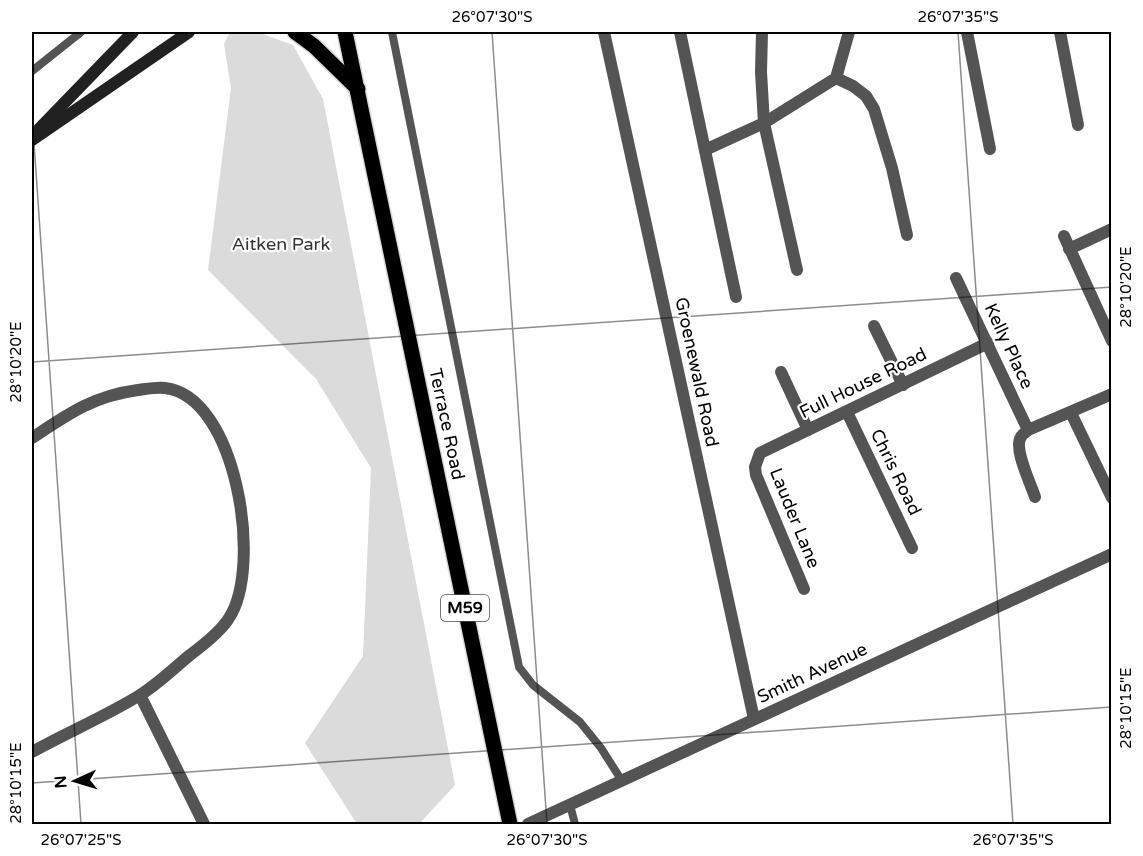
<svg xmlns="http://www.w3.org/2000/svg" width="1143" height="856" font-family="'Varela Round',sans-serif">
<rect width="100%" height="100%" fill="#fff"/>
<path fill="#dbdbdb" d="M230,32h27l36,13 30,54 132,686 -36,39h-62l-52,-81 58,-87 8,-188 -55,-89 -108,-109 23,-182 -7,-44z"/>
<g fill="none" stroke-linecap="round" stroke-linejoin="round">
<defs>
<g id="primary">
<path d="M295,32l19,14 44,43"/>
<path d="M345,32l165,792"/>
</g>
</defs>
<use href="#primary" stroke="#dbdbdb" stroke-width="18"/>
<g stroke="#545454" stroke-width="8">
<path d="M392,32l127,635 14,18 47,37 21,26 21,33"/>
<path d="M32,71l49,-39"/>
<path d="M570,805l5,19"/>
</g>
<g stroke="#545454" stroke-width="12">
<path d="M604,32l150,687"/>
<path d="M680,32l56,265"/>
<path d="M762,32l-1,40 3,51 33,147"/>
<path d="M967,32l23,117"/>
<path d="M1060,32l18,93"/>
<path d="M836,78l17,8 13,10 8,13 18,59 15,67"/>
<path d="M705,150l59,-27 72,-45 13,-46"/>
<path d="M1064,236l48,105"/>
<path d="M1069,249l43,-20"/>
<path d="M956,278l72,152"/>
<path d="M874,326l29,59"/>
<path d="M781,372l27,58"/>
<path d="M847,412l65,136"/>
<path d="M1071,413l41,85"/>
<path d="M32,438c36,-24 61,-42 106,-48 8,-1 18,-3 27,-2 72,8 98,179 64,230 -7,12 -27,28 -39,37 -16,13 -32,29 -50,40 -32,20 -74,38 -108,57"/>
<path d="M1035,497c-4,-13 -22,-49 -14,-60 1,-3 5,-5 7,-7l84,-36"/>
<path d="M804,589l-48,-114 -1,-8 5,-14 228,-110"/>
<path d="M140,695l64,129"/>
<path d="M528,824l584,-270"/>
</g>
<g stroke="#212121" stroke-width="12">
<path d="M39,129l94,-97"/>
<path d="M32,140l157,-108"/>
</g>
<use href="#primary" stroke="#000" stroke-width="15"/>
</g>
<path fill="none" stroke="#000" stroke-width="1.5" stroke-opacity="0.45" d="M492,32l55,792M958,32l55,792M32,114l49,710M32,362l1080,-75M32,783l1080,-76"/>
<g text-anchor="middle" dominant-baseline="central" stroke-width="4.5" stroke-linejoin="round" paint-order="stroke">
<rect fill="#fff" stroke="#4c4c4c" stroke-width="1.5" x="441" y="595" width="48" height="26" rx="4.5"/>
<g font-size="16" font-weight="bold" fill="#000">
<text x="465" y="608">M59</text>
</g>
<g font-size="18" fill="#323232" stroke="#fff">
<text x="281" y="244">Aitken Park</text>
</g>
<g font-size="18" fill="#000" stroke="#fff">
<text transform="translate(1009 346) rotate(65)">Kelly Place</text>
<text transform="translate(697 372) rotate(78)">Groenewald Road</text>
<text transform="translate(863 383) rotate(-26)">Full House Road</text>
<text transform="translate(447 424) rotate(78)">Terrace Road</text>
<text transform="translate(896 472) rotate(64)">Chris Road</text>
<text transform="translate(795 518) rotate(68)">Lauder Lane</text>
<text transform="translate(812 673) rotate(-25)">Smith Avenue</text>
</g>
</g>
<rect width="1143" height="856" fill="none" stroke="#ffffff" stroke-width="66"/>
<g transform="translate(75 781) rotate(266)" stroke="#ffffff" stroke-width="4.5" paint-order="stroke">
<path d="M0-4.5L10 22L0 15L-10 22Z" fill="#000000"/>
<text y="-9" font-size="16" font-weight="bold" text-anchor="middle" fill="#000000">N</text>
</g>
<rect x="33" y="33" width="1077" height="790" fill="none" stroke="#000" stroke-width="2"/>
<g font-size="15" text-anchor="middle" fill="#000">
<text x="492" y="22">26°07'30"S</text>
<text x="958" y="22">26°07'35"S</text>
<text transform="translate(1126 287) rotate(-90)" y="5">28°10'20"E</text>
<text transform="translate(16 362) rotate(-90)" y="5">28°10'20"E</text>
<text transform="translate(1126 708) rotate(-90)" y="5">28°10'15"E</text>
<text transform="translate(16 783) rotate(-90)" y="5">28°10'15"E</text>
<text x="81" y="845">26°07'25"S</text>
<text x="547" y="845">26°07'30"S</text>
<text x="1013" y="845">26°07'35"S</text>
</g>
</svg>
